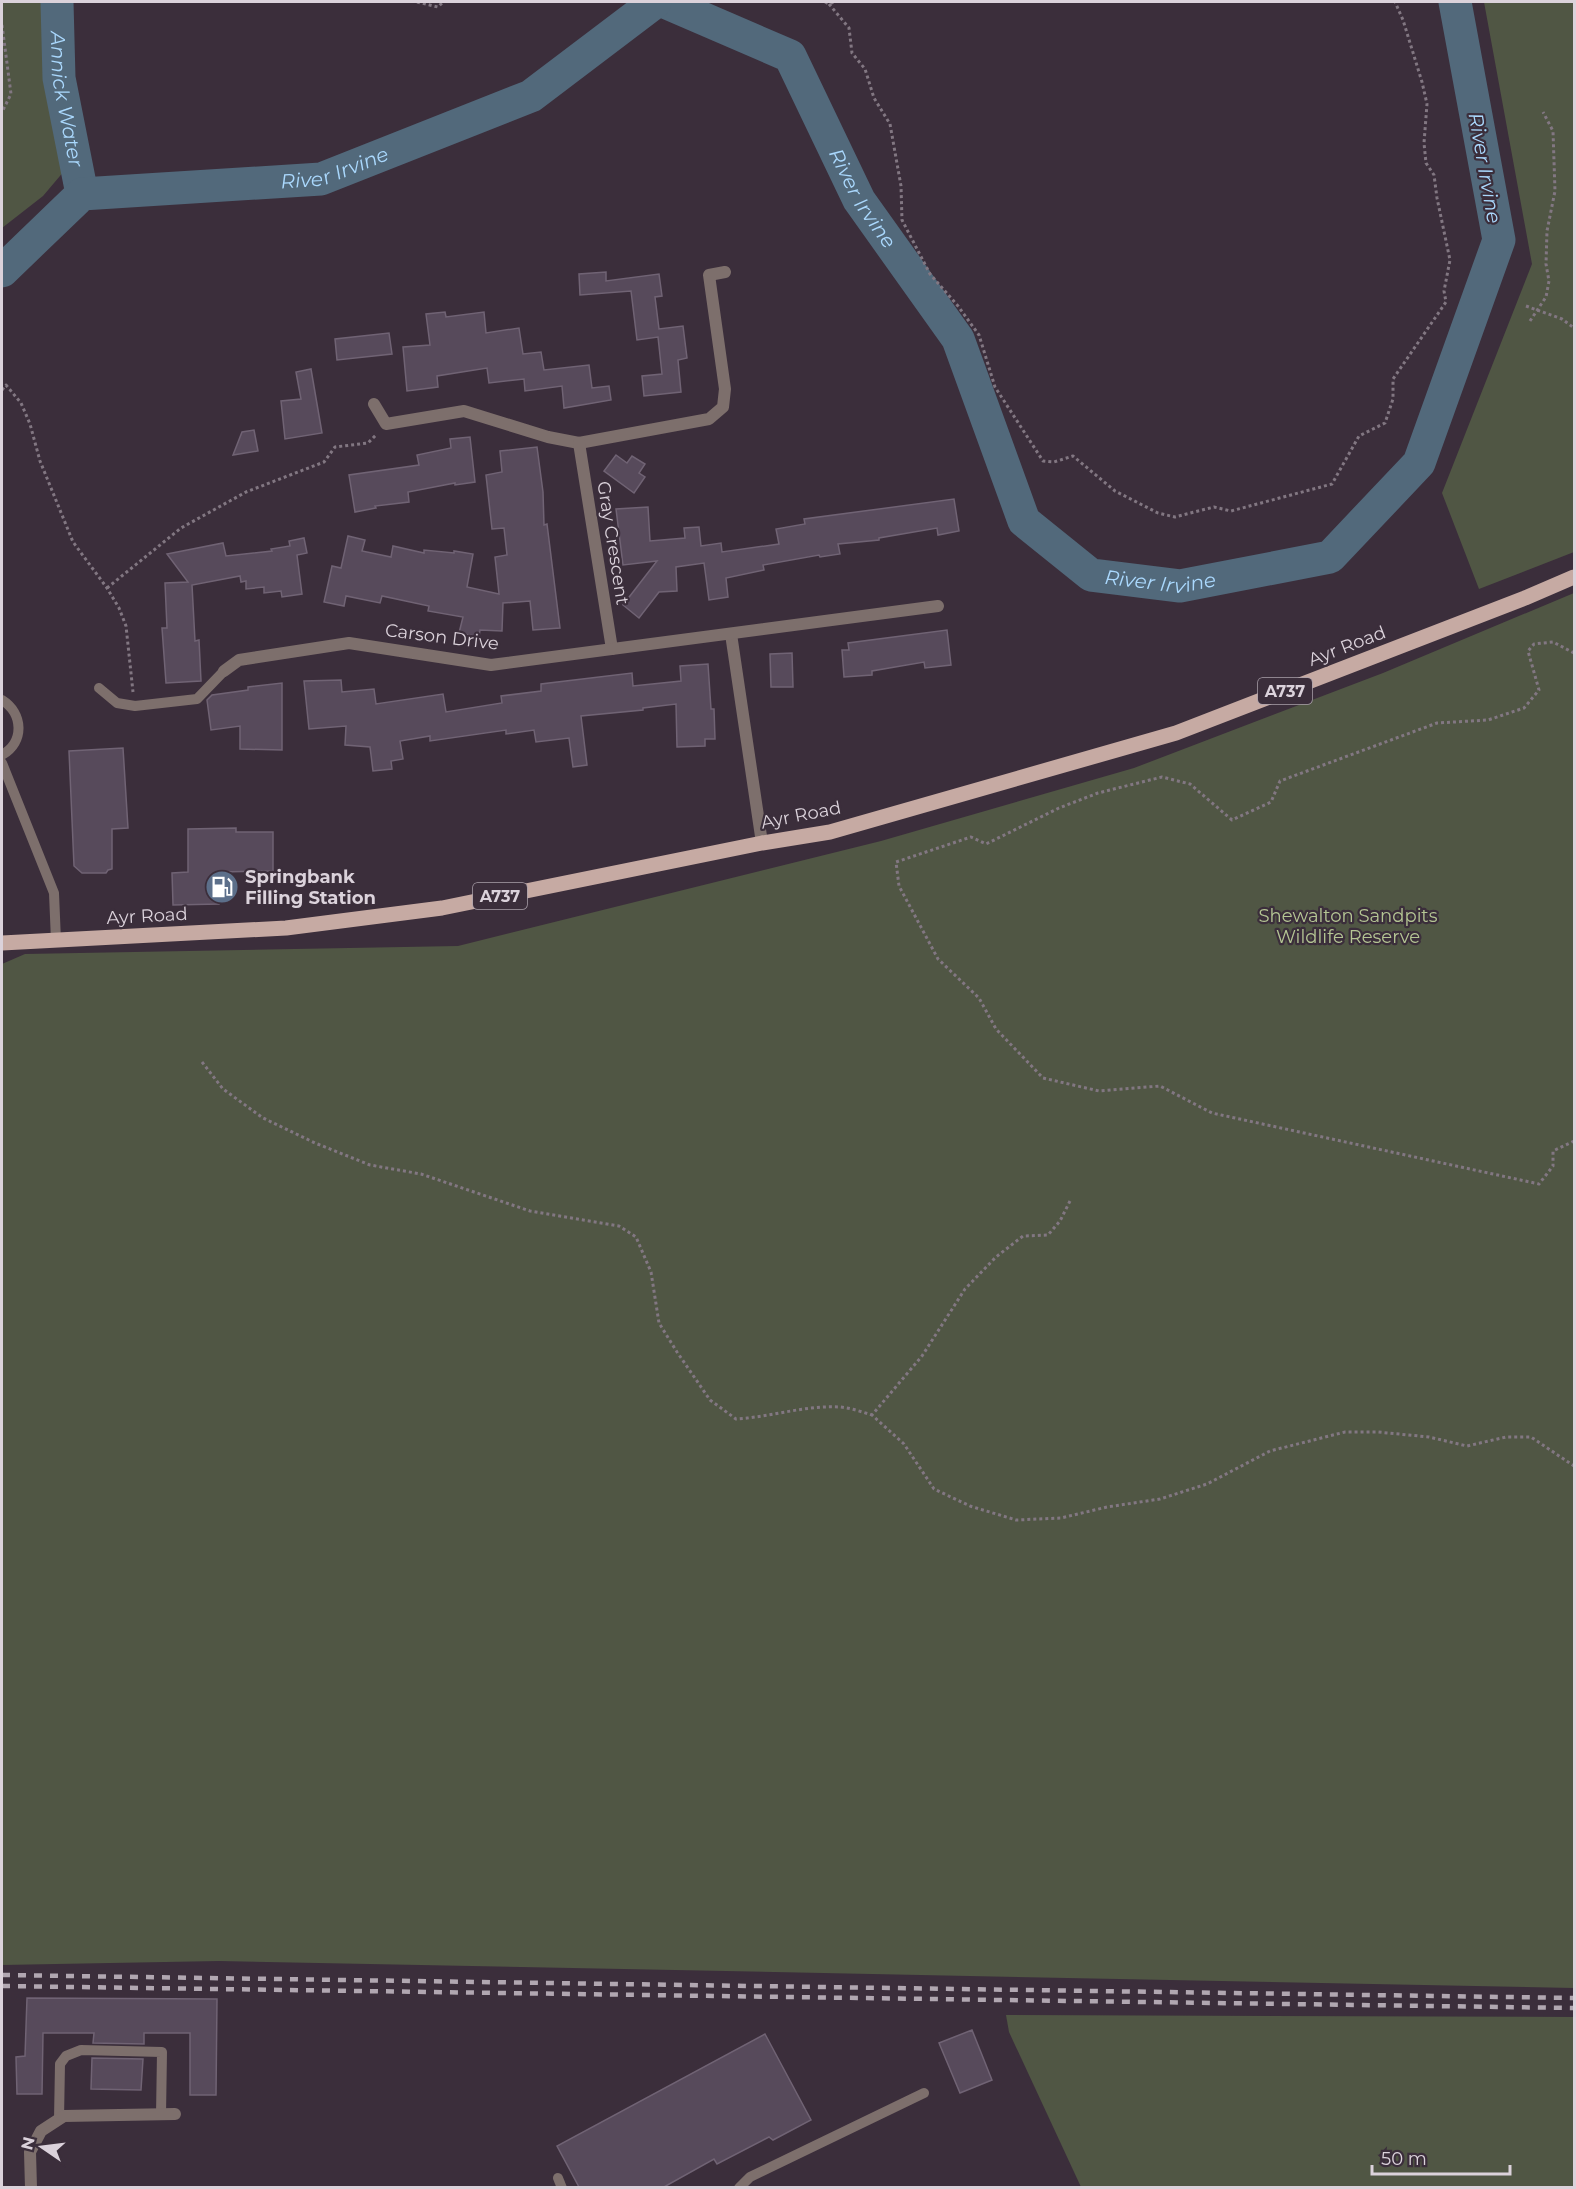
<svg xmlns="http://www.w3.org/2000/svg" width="1576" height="2189" font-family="Montserrat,sans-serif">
<rect width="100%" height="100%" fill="#3b2e3b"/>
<g fill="#505644">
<path d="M2,2h44l3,18 -5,21 3,39 15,54 3,36 -22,26 -41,32z"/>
<path d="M1484,2h90v550l-95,37 -37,-96 90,-229z"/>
<path d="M1574,593v1395l-1355,-27 -217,4v-1001l23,-10 433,-8 423,-105 253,-73 249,-95z"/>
<path d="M1006,2015l568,2v170h-493l-72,-155z"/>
</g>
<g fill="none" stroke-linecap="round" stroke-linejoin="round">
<g stroke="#52697b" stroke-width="33">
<path id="s1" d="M57,2l2,76 23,116"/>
<path id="s2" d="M665,2l125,54 69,144 99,139 66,182 67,54 89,11 150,-29 89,-94 80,-223 -44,-238"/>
<path id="s3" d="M2,271l80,-77 239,-15 210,-83 124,-94"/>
</g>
</g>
<g fill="#574a5b" stroke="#706374" stroke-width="1.5">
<path d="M606,272v9l53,-7 3,22 -7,1 4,32 24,-3 4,32 -9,2 3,32 -37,4 -2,-20 20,-2 -4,-37 -21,3 -6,-49 -51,4 -1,-21z"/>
<path d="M445,312l1,5 38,-5 2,21 33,-5 4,26 18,-2 3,18 45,-5 3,23 17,-2 2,14 -47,8 -2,-22 -37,5 -1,-12 -35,4 -2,-15 -50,8 1,11 -31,4 -4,-44 27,-2 -4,-31z"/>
<path d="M389,333l3,21 -55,6 -2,-21z"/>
<path d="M311,369l11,64 -37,6 -4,-38 20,-2 -5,-27z"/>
<path d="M254,430l4,21 -25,4 9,-23z"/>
<path d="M470,437l5,45 -20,3v-2l-47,9 1,10 -34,4 1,2 -21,4 -6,-37 70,-10 -2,-10 34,-7 -1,-9z"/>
<path d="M537,447l6,45 1,33 3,-1 13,104 -27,2 -3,-29 -27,2 -1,28 -22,-1 -1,7 -20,-4 4,-16 -35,-6 1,-5 -47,-10 -2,7 -34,-7 -2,10 -20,-4 8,-36 9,2 7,-32 17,4 -3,11 29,6 2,-11 31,7v-3l30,3v-2l19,3 -6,33 32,7 -4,-37 12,-2 -3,-27 -12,1 -6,-54 16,-3 -2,-21z"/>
<path d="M616,455l11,8 5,-7 13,8 -6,9 6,4 -11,16 -30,-22z"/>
<path d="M954,499l5,32 -21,4 -1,-7 -58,10v2l-41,4 2,10 -20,3 -1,-2 -56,10 1,5 -38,8 2,19 -19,3 -5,-37 -28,4 1,24 -18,1 -20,26 -16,-13 34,-44 -34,4 -7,-56 32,-2 2,34 35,-3 -1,-10 15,-1 2,19 20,-3 1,9 57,-8 -3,-15 29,-5 -1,-5z"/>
<path d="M304,538l3,15 -10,2 5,39 -20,3 -1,-6 -17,2v-6l-18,2v-8l-5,1 -1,-6 -48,9 3,56 4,-1 2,41 -35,2 -4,-55h5l-2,-45 23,-1 -21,-28 56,-11 3,13 46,-5 -1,-2 19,-3 -1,-5z"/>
<path d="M947,630l4,35 -26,3 -1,-6 -52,9v4l-28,2 -2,-27h7l-1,-7z"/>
<path d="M792,653l1,34h-22l-1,-33z"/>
<path d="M708,664l3,45h3l1,30h-10v7l-28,1 -1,-43 -33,4v2l-62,6 6,49 -14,2 -4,-29 -33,4 -2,-12 -28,4v-4l-76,11v-5l-30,5 3,18 -12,2 1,8 -19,2 -3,-24 -25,-2 1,-19 -37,3 -5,-48 37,-1 1,12 32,-3 2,15 67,-10 3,18 56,-9 -1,-7 40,-5v-7l91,-11 1,13 48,-5 -1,-15z"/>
<path d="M282,683v67l-42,-1v-23l-29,4 -4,-30 5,-5 36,-5v-3z"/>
<path d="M123,748l5,80 -16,1v40l-4,1 -2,3h-24l-8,-7 -5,-115z"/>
<path d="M236,828v4h37v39l-54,1v32l-46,1 -1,-32 16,-1v-43z"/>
<path d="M27,1998l190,1 -1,96h-26v-62h-46v11l-51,-1 1,-10h-51l-1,61h-25l-1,-37 9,-1z"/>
<path d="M972,2030l20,50 -32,13 -21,-50z"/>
<path d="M765,2034l46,86 -38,20 -4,-3 -52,27 -3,-5 -50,28h-85l-22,-41z"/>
<path d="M92,2058l51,1 -2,31 -50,-1z"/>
</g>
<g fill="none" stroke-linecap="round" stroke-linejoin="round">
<g stroke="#827782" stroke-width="3" stroke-dasharray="3 3" stroke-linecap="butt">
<path d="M417,2l21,5 5,-5"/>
<path d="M825,2l4,2 5,-2"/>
<path d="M829,4l20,24 3,25 13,16 9,29 16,26 11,62 1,34 28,54 28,32 21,29 16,52 48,74 11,1 19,-6 42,35 43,22 17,4 39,-10 17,4 101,-27 27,-48 26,-13 8,-24v-20l53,-77 -2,-11 6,-31 -13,-62 -3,-23 -8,-12 -2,-20 3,-39 -5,-22 -19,-62 -8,-18"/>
<path d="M2,25l9,69 -9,18"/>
<path d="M1526,306l36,13 12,9"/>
<path d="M1530,321l16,-24 3,-16 -3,-17 1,-33 8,-40 -2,-60 -10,-19"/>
<path d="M2,390l4,-5 15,18 9,21 10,37 33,81 34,46 12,20 7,18 7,66"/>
<path d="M107,588l74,-60 65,-36 78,-30 11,-15 33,-4 8,-8"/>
<path d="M1574,653l-21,-11 -19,2 -6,7 11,39 -15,18 -36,12 -51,3 -157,58 -9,21 -39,18 -42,-36 -28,-7 -64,16 -39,15 -73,36 -15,-7 -75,25 3,24 39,73 41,39 17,31 47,49 56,13 61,-5 52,27 327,71 14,-18v-15l21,-10"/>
<path d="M202,1062l21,27 40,29 52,25 55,22 51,9 109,37 89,15 17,11 15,35 8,51 18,29 33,48 26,19c35,-2 69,-14 104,-12 11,1 22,5 32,8"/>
<path d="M1070,1201l-10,20 -12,14 -25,1 -27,21 -31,32 -43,67 -50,59 32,29 30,45 36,17 46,14 45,-2 46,-11 53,-8 47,-15 63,-33 75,-19h33l51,5 38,9 39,-9h25l43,29"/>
</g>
<g stroke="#7d6f6c" stroke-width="10">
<path d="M99,688l18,15 18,3 62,-7 27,-28"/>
<path d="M2,700c21,13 23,42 0,55"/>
<path d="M2,763l52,130 2,48"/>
<path d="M59,2119l1,-55 6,-8 15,-6 81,2 -1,63"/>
<path d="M558,2178l4,10"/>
<path d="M739,2188l11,-11 174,-84"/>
</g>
<g stroke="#7d6f6c" stroke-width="12">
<path d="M374,404l12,20 78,-13 84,26 31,6 130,-24 14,-12 2,-18 -16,-114 16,-3"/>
<path d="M579,443l33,206"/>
<path d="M731,634l31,209"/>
<path d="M224,671l15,-11 110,-17 142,22 447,-59"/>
<path d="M31,2188l-1,-36 11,-21 23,-15 111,-2"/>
</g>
<path stroke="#c6aaa3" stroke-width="15" d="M2,943l284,-15 156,-20 320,-65 68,-11 346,-99 349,-135 49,-21"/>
<g stroke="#b1a7b1" stroke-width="4.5" stroke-dasharray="8 8" stroke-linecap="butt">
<path d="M2,1975l1572,23"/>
<path d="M2,1986l1572,22"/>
</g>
</g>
<defs>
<symbol id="fuel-disc" viewBox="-11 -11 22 22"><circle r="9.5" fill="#5c6f8a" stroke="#3b2e3b"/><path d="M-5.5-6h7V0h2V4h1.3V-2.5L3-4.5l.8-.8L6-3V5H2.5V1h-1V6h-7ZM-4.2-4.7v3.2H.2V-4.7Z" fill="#fff"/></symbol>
</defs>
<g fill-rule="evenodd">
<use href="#fuel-disc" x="203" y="868" width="38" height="38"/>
</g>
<g text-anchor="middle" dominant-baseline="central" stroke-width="4.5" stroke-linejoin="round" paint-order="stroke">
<g fill="#3b2e3b" stroke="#aba1ab" stroke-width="1.5">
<rect x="1258" y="678" width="54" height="26" rx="4.5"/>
<rect x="473" y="883" width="54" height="26" rx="4.5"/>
</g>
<g font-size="16" font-weight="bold" fill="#dbd2db">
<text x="1285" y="691">A737</text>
<text x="500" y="896">A737</text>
</g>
<g font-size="18" fill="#dbd2db" stroke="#3b2e3b">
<text transform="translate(613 543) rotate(81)">Gray Crescent</text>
<text transform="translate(442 637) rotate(7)">Carson Drive</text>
<text transform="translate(1347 646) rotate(-21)">Ayr Road</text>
<text transform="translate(801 815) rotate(-11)">Ayr Road</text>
<text transform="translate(147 916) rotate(-3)">Ayr Road</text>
</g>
<g font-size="18" font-weight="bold" fill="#dbd2db" stroke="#3b2e3b" text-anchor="start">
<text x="245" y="877">Springbank<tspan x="245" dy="21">Filling Station</tspan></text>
</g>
<g font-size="18" fill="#b5c694" stroke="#3b2e3b">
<text x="1348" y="916">Shewalton Sandpits<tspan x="1348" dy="21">Wildlife Reserve</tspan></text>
</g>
<g font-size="20" font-style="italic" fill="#aad8fd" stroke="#3b2e3b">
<text stroke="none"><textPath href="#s1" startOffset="98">Annick Water</textPath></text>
<text stroke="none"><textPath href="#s3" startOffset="366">River Irvine</textPath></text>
<text transform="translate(1485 168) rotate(80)">River Irvine</text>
<text stroke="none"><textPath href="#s2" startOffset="296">River Irvine</textPath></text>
<text stroke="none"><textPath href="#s2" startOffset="816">River Irvine</textPath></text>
</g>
</g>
<rect width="1576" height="2189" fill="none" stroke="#dbd2db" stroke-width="6"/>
<g transform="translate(42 2147) rotate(284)" stroke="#3b2e3b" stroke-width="4.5" paint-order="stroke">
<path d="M0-4.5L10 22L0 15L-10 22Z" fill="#dbd2db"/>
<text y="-9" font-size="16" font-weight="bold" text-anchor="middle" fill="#dbd2db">N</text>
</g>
<path d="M1372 2165v9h138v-9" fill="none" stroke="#dbd2db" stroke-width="3"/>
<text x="1381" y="2165" font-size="18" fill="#dbd2db" stroke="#3b2e3b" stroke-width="4.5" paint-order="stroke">50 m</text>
</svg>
